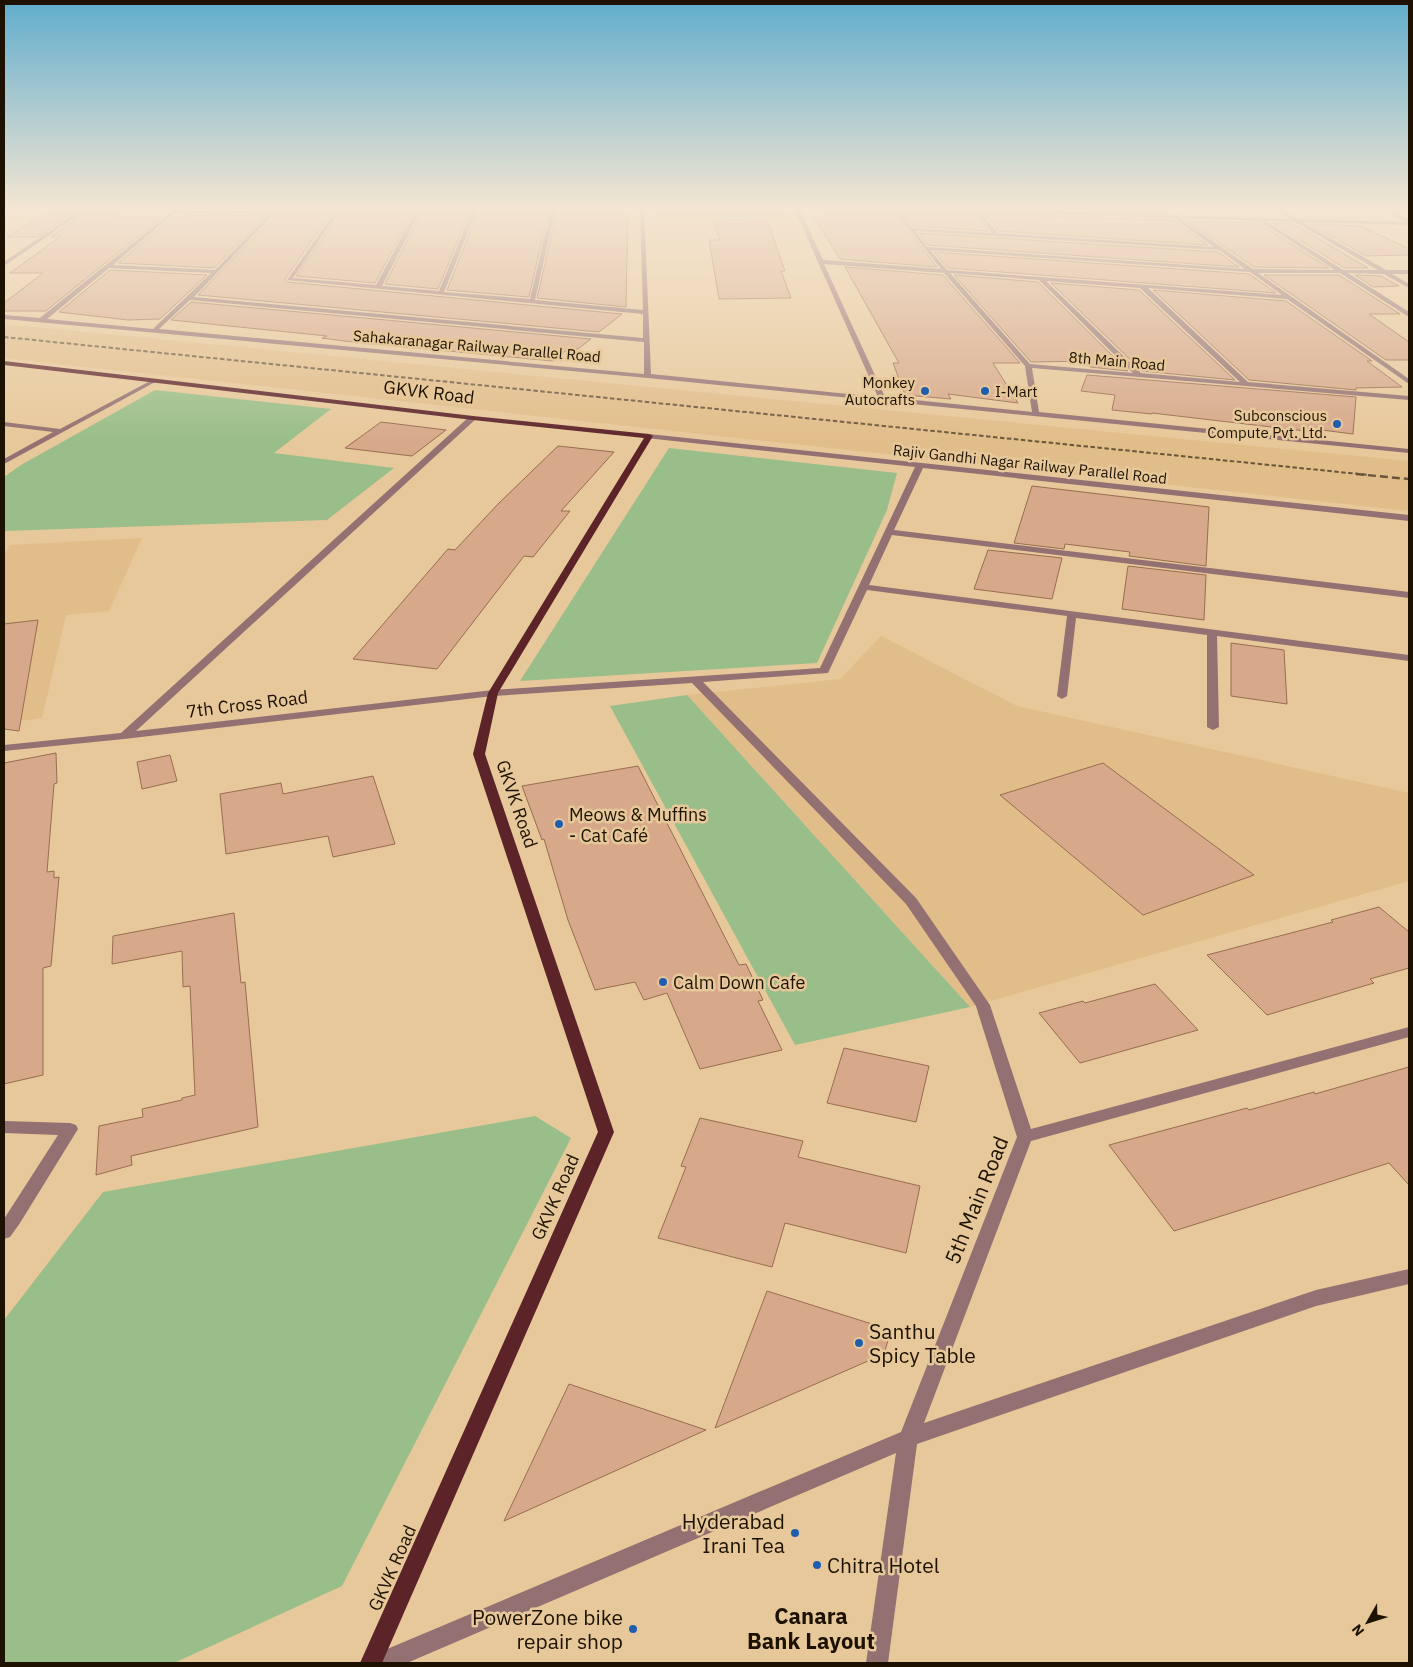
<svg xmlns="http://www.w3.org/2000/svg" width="1413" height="1667" font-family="'IBM Plex Sans',sans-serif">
<rect width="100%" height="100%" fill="#e7c89a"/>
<g fill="#e1bd89">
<path d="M4,324l1405,137v50l-1405,-153z"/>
<path d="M142,538l-33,73 -43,4 -24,103 -38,5v-169l6,-9z"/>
<path d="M881,636l136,70 392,87v88l-439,126 -283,-312 153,-16z"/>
</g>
<g fill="#99be89">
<path d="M657,208h130l4,9 -134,1z"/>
<path d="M1177,208h84l9,5 -87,-1z"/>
<path d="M155,390l176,19 -57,44 120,15 -67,52 -323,11v-54l17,-12z"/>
<path d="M669,448l228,25 -10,37 -70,153 -297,18z"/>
<path d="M687,695l283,312 -175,38 -185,-339z"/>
<path d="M535,1116l36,22 -229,448 -168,77h-170v-343l99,-128z"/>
</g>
<g fill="#d7a98a" stroke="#976d4f">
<path d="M52,208h27l-41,29h-31z"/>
<path d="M91,208l33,1 -13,9 51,-1 -116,94h-42v-8l39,-30h-33l51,-37 -10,1z"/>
<path d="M217,208h198v2z"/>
<path d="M424,208h47l-33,81 -53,-5z"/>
<path d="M480,208h69l-20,89 -82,-7z"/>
<path d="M558,208h70l-2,99 -89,-9z"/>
<path d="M820,208h71l46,59 -97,-8 -26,-41h9l-2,-2 4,-1z"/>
<path d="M901,208h32l1,3 39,-1 15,21 -75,-5z"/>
<path d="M1038,208h129v5z"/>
<path d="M984,214l183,6 7,1 34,24 -209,-14z"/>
<path d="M209,215l56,1 -51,52 -96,-5 56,-46z"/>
<path d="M275,216h54l-44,63 2,3 335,32 -23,18 -401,-37z"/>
<path d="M339,216h72l-36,67 -79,-7z"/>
<path d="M767,219l18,52h-4l10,27 -72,1 -10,-59h11l-7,-20z"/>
<path d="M1187,221l71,2 71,45 -75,-1z"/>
<path d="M1273,223l21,1 74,44h-24z"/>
<path d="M1310,224l51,2 48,23v6l-43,1z"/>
<path d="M919,233l299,19 21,15 -311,-22z"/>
<path d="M934,252l315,22 27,19 -328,-25z"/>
<path d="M845,267l98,8 77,88h-27l25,40 -70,-9 3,5 -46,-4 -12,-32h6z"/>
<path d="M110,270l97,5 -47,44 -32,1 -69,-8z"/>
<path d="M954,275l84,7 90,89 -38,-4 2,-6 -61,1z"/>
<path d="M1264,275h75l61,39h-31l40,28v18h-23z"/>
<path d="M1355,275l26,1 18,10 -26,1z"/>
<path d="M1051,283l88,7 96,90 -93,-9z"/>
<path d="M1153,290l133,11 86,60h-5l35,26 -46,1v2l-107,-10z"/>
<path d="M191,302l400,37 -13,10 -9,-1 -16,13 -209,-20 -22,-3 5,-2 -156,-16z"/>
<path d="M1087,375l269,22 -3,37 -39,-5v3l-162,-19v1l-40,-4 3,-15 -34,-4z"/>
<path d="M381,422l65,8 -34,26 -67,-8z"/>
<path d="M558,446l56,6 -53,59h9l-37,46 -9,-1 -87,113 -84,-10 95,-110 7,1 43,-46z"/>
<path d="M1032,486l177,21 -3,59 -77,-10 1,-4 -65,-8 -1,5 -50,-6z"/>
<path d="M988,550l74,8 -10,41 -78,-10z"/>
<path d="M1128,566l78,9 -2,45 -82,-11z"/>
<path d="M38,620l-19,111 -15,-2v-105z"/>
<path d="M1231,643l53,7 3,54 -56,-8z"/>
<path d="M56,753l1,30 -3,1 -7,88 7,-1v7l5,-1 -8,89 -8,2v107l-39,9v-321z"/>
<path d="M170,755l7,26 -35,8 -5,-27z"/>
<path d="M1103,763l151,112 -111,40 -143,-120z"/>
<path d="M638,766l101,199 7,-1 17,36 -5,1 24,49 -82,19 -33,-76 -23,7 -9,-18 -40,8 -27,-70 -24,-81 -2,1 -20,-54z"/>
<path d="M373,776l22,68 -62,13 -5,-21 -102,18 -6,-60 61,-11 2,11z"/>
<path d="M1379,907l30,25v36l-39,11 4,4 -107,32 -60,-60 126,-33 -2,-2z"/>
<path d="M234,913l7,70 4,-1 13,145 -127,29 1,9 -36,10 3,-49 44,-9 -1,-8 40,-9v-2l13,-3 -5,-109 -7,1 -1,-36 -70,13 1,-28z"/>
<path d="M1155,984l43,46 -118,33 -41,-50 44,-12 2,2z"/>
<path d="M844,1048l85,18 -13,56 -89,-19z"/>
<path d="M1409,1067v118l-20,-22 -215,68 -65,-86 138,-37 2,2 65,-18 1,2z"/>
<path d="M700,1118l103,23 -5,16 122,29 -14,67 -121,-30 -13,44 -114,-29 28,-71 -5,-1z"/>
<path d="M767,1291l124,39 -7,24 -169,74z"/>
<path d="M569,1384l137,46 -202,91z"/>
</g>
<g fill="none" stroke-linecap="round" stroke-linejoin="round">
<g fill="#937071" fill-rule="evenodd">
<path d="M83,208h6l-85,58v-4z"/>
<path d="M176,208h5l-2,3 237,1 1,-4h5l-40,78 57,5 34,-83h5l-34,84 86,7 21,-91h5l-21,92 108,10 -3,-102h4l7,166 227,23 -84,-189h5l24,52 118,9 -48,-61h5l14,20 80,5 -19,-25 317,11 -17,-11h6l18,11 109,3 -26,-14h6l23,12v5l-106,-3 83,48h23v4h-17l17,10v4l-25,-14 -36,-1 61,39v5l-69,-44h-82l151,106v5l-122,-85 -139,-11 100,94 161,14v4l-377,-32 7,44 370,37v4l-761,-75 -644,-59v-4l36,3zM980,212l193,6 41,29 -216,-14zM175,213l94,1 -54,56 -102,-5zM274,214h59l-46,66 356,34v24l-449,-41zM338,214h76l-38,71 -83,-7zM1180,218l79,3 76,49 -82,-1zM1266,221l29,1 83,48h-35zM915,231l304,19 26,19 -318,-22zM930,250l320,22 32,23 -335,-25zM824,264l120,9 81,93 7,46 -147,-15zM109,268l102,5 -58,56 -106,-10zM950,273l89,7 94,93 -103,-9zM1046,281l94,7 100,94 -99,-9zM190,300l454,42v32l-485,-45z"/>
<path d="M152,380l5,1 -153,83v-5l49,-27 -49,-6v-4l56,7z"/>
<path d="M470,416l7,2 -341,313 357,-41 327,-22 95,-201 -269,-29 -1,-2 4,-2 760,81v6l-486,-53 -29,62 515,62v6l-517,-63 -23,50 540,70v6l-192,-25 2,91 -6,3 -6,-3v-92l-131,-17 -9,78 -5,3 -5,-3 10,-80 -200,-26 -39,83 -125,9 213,216 74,107 41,124 378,-102v10l-378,104 -107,282 392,-133 93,-21v15l-93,22 -399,138 -29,219h-22l30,-210 -489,210h-37l3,-8 528,-223 116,-295 -41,-131 -70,-102 -214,-221 -199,13 -369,43 -120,12v-6l117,-12z"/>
<path d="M4,1121l66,2 6,2 2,4 -58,94 -10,14 -6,2v-20l54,-84 -54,-2z"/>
</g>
<path fill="#5c2329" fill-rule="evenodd" d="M4,361l469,55 176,18 4,2 -155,257 -13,61 129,378 -232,531h-22l238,-531 -125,-378 15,-61 156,-255 -171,-18 -469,-55z"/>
<path stroke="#68563b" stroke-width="2" stroke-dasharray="4.5 2.5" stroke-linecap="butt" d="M4,337l1365,138"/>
<path stroke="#68563b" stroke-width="2.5" stroke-dasharray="8 4" stroke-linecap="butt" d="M1356,474l53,5"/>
</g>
<linearGradient id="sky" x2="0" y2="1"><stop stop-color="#60adcd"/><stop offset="0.47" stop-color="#f4e6d2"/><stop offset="1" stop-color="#f4e6d2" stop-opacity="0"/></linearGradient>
<rect width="1413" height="442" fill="url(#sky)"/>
<g fill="#1f5eaf" stroke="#e7c89a" stroke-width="2">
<circle cx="925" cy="391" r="5"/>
<circle cx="985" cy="391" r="5"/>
<circle cx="1337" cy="424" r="5"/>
<circle cx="559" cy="824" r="5"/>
<circle cx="663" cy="982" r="5"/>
<circle cx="859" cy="1343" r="5"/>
<circle cx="795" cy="1533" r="5"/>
<circle cx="817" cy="1565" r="5"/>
<circle cx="633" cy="1629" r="5"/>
</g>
<g text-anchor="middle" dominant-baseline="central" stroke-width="5" stroke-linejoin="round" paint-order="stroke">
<g font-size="15" fill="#1d1202" stroke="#e7c89a">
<text transform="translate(477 346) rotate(5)">Sahakaranagar Railway Parallel Road</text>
<text transform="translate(1117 361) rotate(5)">8th Main Road</text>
<text transform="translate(1030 464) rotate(6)">Rajiv Gandhi Nagar Railway Parallel Road</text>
</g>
<g font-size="15" fill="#1d1202" stroke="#e7c89a" text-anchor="end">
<text x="915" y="382">Monkey<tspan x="915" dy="17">Autocrafts</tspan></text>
<text x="995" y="391" text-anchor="start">I-Mart</text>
<text x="1327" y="415">Subconscious<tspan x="1327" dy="17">Compute Pvt. Ltd.</tspan></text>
</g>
<g font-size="18" fill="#1d1202" stroke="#e7c89a">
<text transform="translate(429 392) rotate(7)">GKVK Road</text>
<text transform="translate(247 704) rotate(-7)">7th Cross Road</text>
<text transform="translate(517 804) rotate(71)">GKVK Road</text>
<text transform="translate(555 1197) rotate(-66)">GKVK Road</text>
<text transform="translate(392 1568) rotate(-66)">GKVK Road</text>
</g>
<g font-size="18" fill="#1d1202" stroke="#e7c89a" text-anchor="start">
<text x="569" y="814">Meows &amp; Muffins<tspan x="569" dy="21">- Cat Café</tspan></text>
<text x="673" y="982">Calm Down Cafe</text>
</g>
<g font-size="21" fill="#1d1202" stroke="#e7c89a">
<text transform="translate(976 1200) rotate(-68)">5th Main Road</text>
</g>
<g font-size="21" fill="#1d1202" stroke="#e7c89a" text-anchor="start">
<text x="869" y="1331">Santhu<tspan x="869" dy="24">Spicy Table</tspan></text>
<text x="785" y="1521" text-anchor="end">Hyderabad<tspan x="785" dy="24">Irani Tea</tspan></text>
<text x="827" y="1565">Chitra Hotel</text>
<text x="623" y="1617" text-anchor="end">PowerZone bike<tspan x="623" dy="24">repair shop</tspan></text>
</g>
<g font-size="22" font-weight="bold" fill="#1d1202" stroke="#e7c89a">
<text x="811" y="1615">Canara<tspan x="811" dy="25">Bank Layout</tspan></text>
</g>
</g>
<rect width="1413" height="1667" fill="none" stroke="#1d1202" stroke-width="10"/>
<g transform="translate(1368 1622) rotate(231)" stroke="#e7c89a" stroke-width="4" paint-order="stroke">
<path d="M0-4L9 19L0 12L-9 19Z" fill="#1d1202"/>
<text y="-8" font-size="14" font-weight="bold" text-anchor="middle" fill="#1d1202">N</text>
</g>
</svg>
